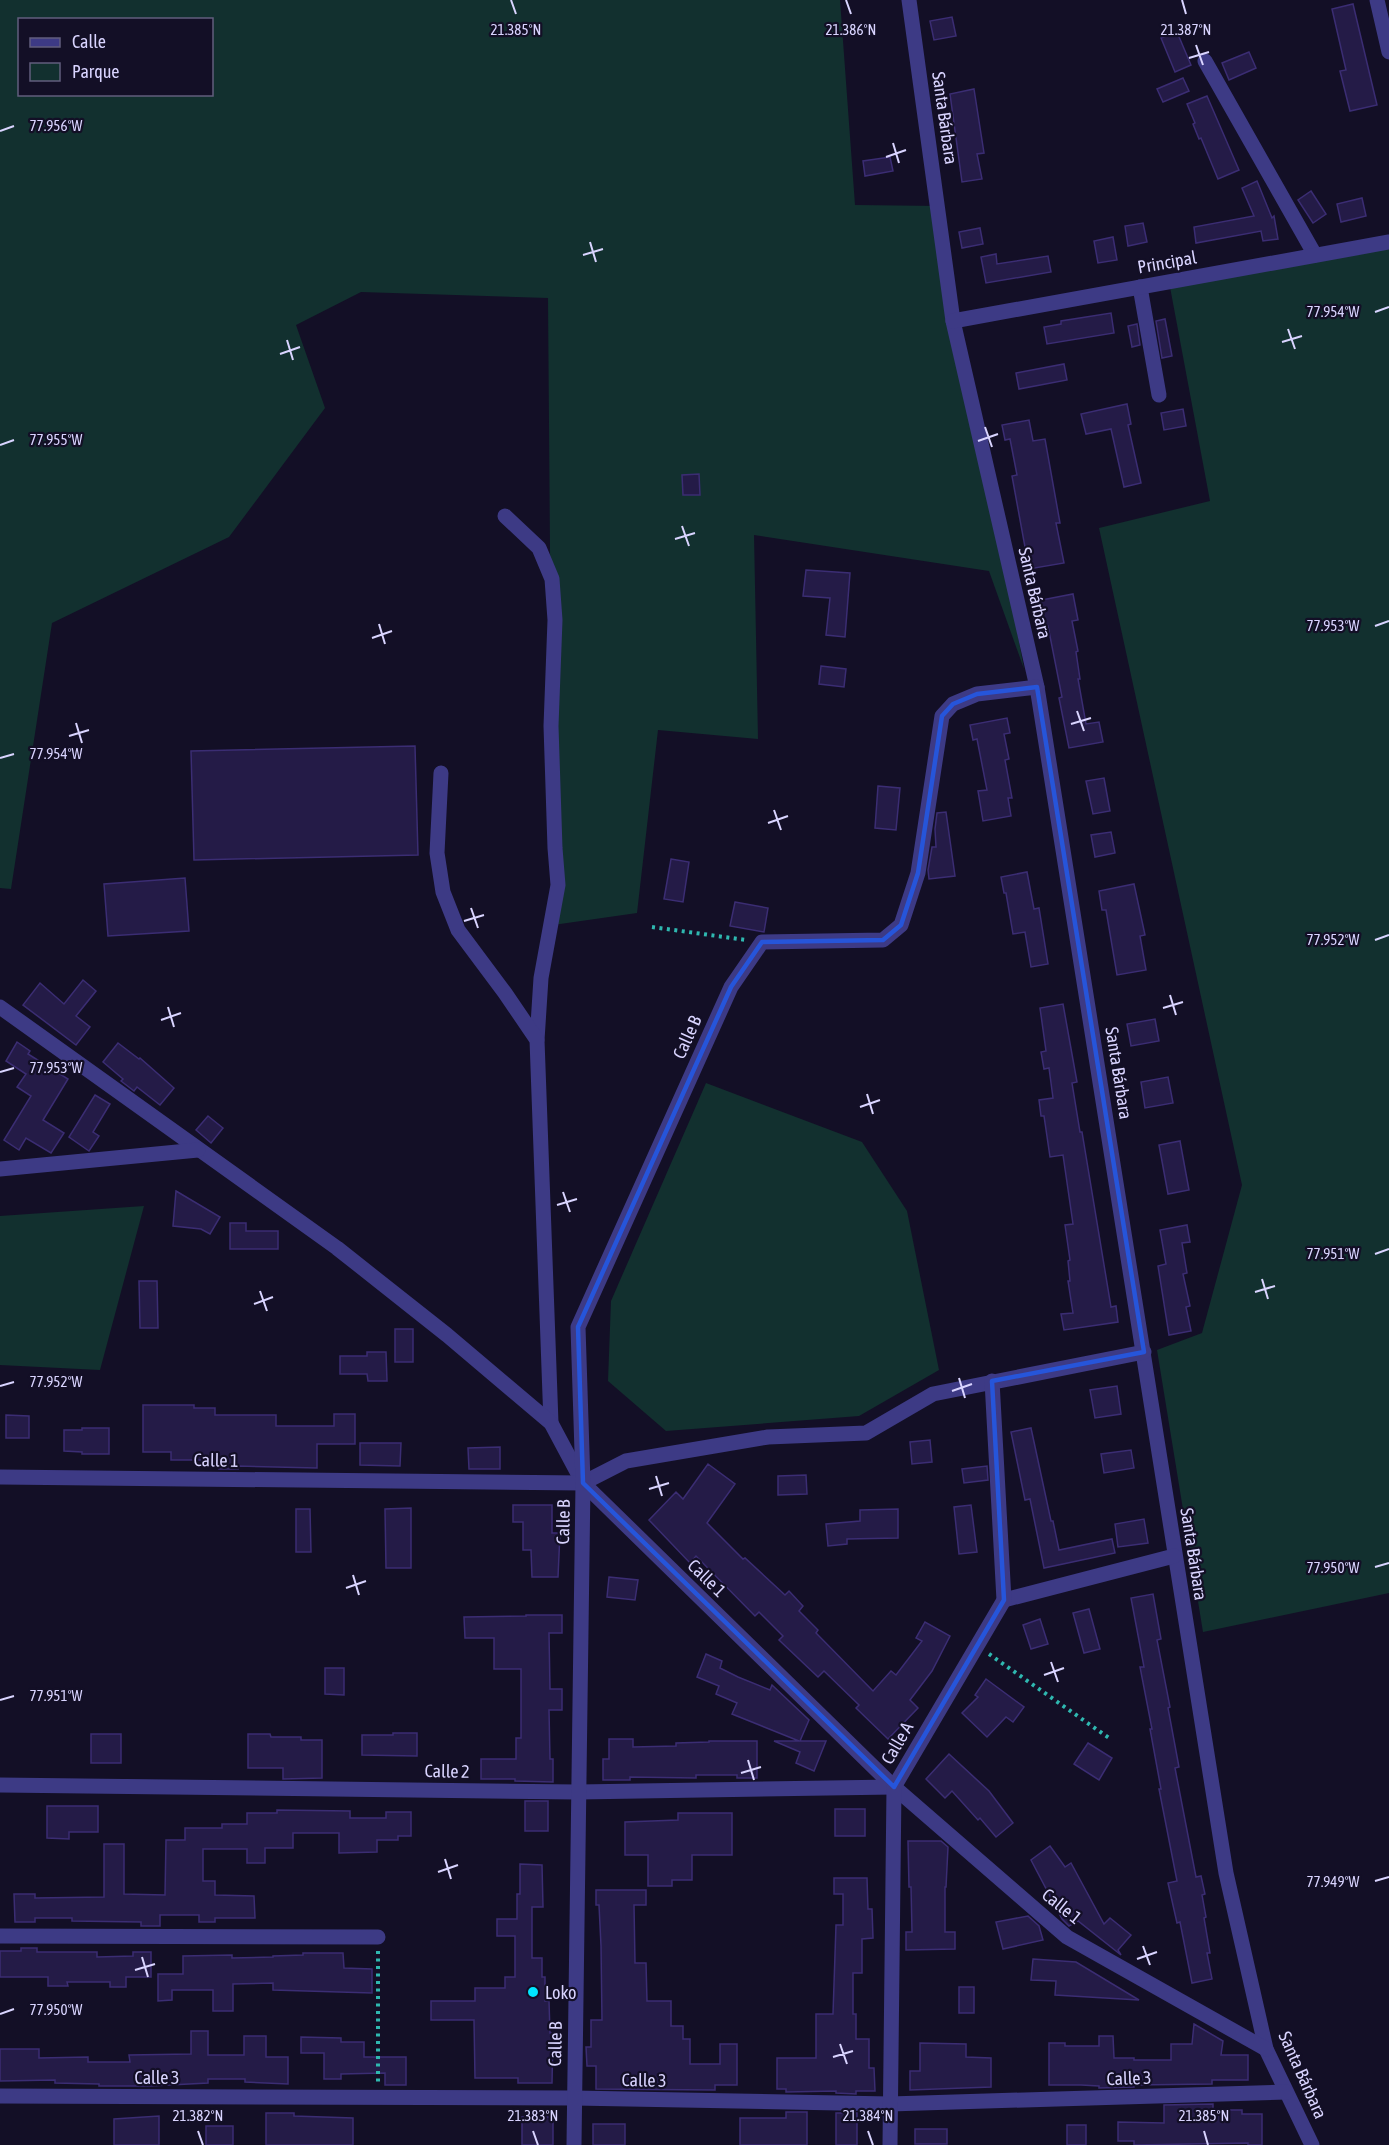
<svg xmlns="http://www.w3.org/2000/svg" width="1389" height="2145" font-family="'Asap Condensed',sans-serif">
<rect width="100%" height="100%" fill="#130f26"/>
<g fill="#12302f" fill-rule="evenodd">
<path d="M0,0h840l15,205 84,1 85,463 -35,-98 -235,-36 4,204 -100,-9 -21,183 -84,12 -5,-627 -187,-6 -65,33 29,83 -96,129 -177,86 -41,266 -11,-1zM20,20h192v74h-192z"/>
<path d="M1389,246v1347l-186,39 -46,-282 45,-17 40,-148 -143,-657 111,-27 -40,-214z"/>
<path d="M706,1083l156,59 45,69 32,159 -80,46 -193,15 -58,-50 3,-80z"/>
<path d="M144,1206l-44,164 -100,-5v-149z"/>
</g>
<g fill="#241b47" stroke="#3b2d73" stroke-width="1.5">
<path d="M1353,4l24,101 -27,6 -10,-40 6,-1 -14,-61z"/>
<path d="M952,17l4,19 -22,4 -4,-19z"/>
<path d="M1177,32l14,33 -16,7 -14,-34z"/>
<path d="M1249,52l7,16 -27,12 -7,-17z"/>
<path d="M1183,78l6,13 -26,11 -6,-13z"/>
<path d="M974,89l10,64 -7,1 5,25 -20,3 -12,-88z"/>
<path d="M1207,96l32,74 -21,9 -17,-41 -2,1 -6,-15 2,-1 -8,-19z"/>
<path d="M890,157l3,14 -28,5 -2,-15z"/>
<path d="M1257,181l15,37 2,-2 4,23 -15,2 -2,-10 -65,12 -2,-16 60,-11 -12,-28z"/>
<path d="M1311,191l15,23 -13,9 -15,-23z"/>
<path d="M1362,198l4,18 -25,6 -4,-18z"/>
<path d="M1143,223l4,19 -19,4 -3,-20z"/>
<path d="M980,228l3,16 -21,4 -3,-16z"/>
<path d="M1113,237l4,23 -19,3 -4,-22z"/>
<path d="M996,254l1,10 51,-8 3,16 -65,11 -5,-26z"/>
<path d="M1111,313l3,20 -67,11 -3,-17 17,-3v-3z"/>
<path d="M1165,319l7,37 -10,2 -6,-37z"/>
<path d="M1137,324l3,21 -8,2 -4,-21z"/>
<path d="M1064,364l3,16 -48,9 -3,-16z"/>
<path d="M1127,404l4,20 -3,1 13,58 -17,4 -13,-58 -25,5 -5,-20z"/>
<path d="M1183,409l3,17 -22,4 -3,-17z"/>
<path d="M1029,420l4,21 12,-2 15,84h-4l8,40 -35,6 -17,-93 5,-1 -7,-36 -5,1 -3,-15z"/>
<path d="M699,474l1,21h-17l-1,-20z"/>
<path d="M806,570l44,3 -5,64 -19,-2 4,-37 -27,-2z"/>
<path d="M1073,594l5,26 -6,1 6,30 -2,1 4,27h-2l8,45 13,-2 4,20 -34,6 -10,-50 3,-1 -14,-71 -12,2 -5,-26z"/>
<path d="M821,666l25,3 -2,18 -25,-3z"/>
<path d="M1007,718l3,15 -6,1 5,25 -4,1 7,38h-4l3,18 -28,5 -5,-30 9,-1 -10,-51 -4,1 -3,-15z"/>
<path d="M415,746l3,109 -224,5 -3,-109z"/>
<path d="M1104,778l6,33 -17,3 -7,-33z"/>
<path d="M878,786l22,2 -4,42 -21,-2z"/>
<path d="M946,812l9,64 -26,3 -1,-9 4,-23h4l-1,-18 2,-16z"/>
<path d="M1111,832l4,21 -20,4 -4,-22z"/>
<path d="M671,859l18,3 -6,40 -19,-3z"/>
<path d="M1027,872l7,37 5,-1 9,56 -17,3 -6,-35 -12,2 -7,-41h-2l-3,-16z"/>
<path d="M185,878l4,53 -81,5 -4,-52z"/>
<path d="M1134,884l11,51 -5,1 6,34 -29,5 -11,-65h-4l-3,-19z"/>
<path d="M735,902l33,6 -4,24 -34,-6z"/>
<path d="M83,980l13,11 -20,25 14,11 -14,18 -53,-40 17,-22 24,21z"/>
<path d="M1063,1004l14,78 -5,1 8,49h2l29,175 5,-1 2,16 -54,8 -3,-16 12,-1 -5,-32h2l-2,-20 2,-1 -5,-35 8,-1 -10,-69 -13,2 -6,-41h-3l-2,-16 14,-2 -4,-30 -5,1 -3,-17 5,-1 -6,-43z"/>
<path d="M1155,1019l4,22 -28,5 -4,-22z"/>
<path d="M17,1042l13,9 -2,3 40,25 -25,41 21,13 -13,20 -25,-15 -7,12 -15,-10 27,-44 -14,-9 9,-13 -20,-13z"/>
<path d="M118,1043l21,16 1,-1 34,30 -14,17 -23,-18 -3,4 -13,-10 2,-2 -20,-17z"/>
<path d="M1168,1077l5,26 -28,5 -4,-26z"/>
<path d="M95,1095l15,9 -17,28 6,4 -10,15 -20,-14z"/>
<path d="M208,1116l15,12 -12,15 -15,-13z"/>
<path d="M1180,1141l9,49 -21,4 -9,-49z"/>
<path d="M176,1191l44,26 -10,17 -9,-5 -28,-3z"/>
<path d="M230,1223h16v8h32v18h-48z"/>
<path d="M1187,1225l3,17 -8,1 5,30 -4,1 7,32 -4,1 5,24 -22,4 -11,-69 8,-2 -6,-34z"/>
<path d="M139,1281h18l1,47h-18z"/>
<rect x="395" y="1329" width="18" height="33"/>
<path d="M367,1352h19l1,29h-19l-1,-7h-27v-18h27z"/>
<path d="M1117,1386l4,28 -26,4 -5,-28z"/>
<path d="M143,1405h51v3h21v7h61v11h58v-12h21v30h-38v24l-79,-2v3h-19v-9h-48v-8h-28z"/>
<path d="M6,1415l23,1v22h-23z"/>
<path d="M82,1428h27v26h-27v-2l-18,-1v-21h18z"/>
<path d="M1031,1428l20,93h2l6,29 53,-11 3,14 -71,15 -14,-69 -5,1 -14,-68z"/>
<path d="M930,1440l2,22 -20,2 -2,-22z"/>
<path d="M360,1443h41l-1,23 -40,-1z"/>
<path d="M500,1447v22h-31l-1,-21z"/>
<path d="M1131,1450l3,18 -30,5 -3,-19z"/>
<path d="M708,1464l27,20 -28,39 36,36 2,-1 40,37 4,-4 14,15 -4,5 19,19 -2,3 57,58 18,-20 5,4 26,-34 -6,-3 9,-16 25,14 -18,35 -22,29 8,8 -30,31 -32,-31 3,-3 -35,-34 -6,6 -39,-37 4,-4 -24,-24 -4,4 -59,-60 -6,7 -41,-43 27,-28 7,7z"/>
<path d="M987,1466l1,14 -24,3 -2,-14z"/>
<path d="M806,1475l1,19 -29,1v-19z"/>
<path d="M513,1505h39v28h8l-2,44h-26l-1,-27h-8v-28h-10z"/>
<path d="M971,1505l6,47 -18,2 -5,-47z"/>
<path d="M411,1508v60h-25l-1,-59z"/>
<path d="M296,1509h14l1,43h-15z"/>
<path d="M898,1509v29l-51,1v5l-19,2 -2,-22 34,-3v-11z"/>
<path d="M1144,1519l4,24 -30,4 -3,-23z"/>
<path d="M609,1577l29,3 -3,20 -28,-3z"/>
<path d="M1153,1594l8,45 -4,1 13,67 -2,1 11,59 -4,1 21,109 5,-1 4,18 -3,1 4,22 -2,1 6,35h-3l5,26 -20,4 -12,-61 -3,1 -9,-40 9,-2 -18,-92h2l-11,-60h2l-12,-62h4l-13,-69z"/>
<path d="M1089,1609l11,40 -16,4 -11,-40z"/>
<path d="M526,1615h36v18h-13l1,56h12v21h-13l1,49h3v23l-38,-1v-2h-34v-20h35v-21h5v-69h-27v-31h-29l-1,-21 62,-1z"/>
<path d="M1040,1619l8,25 -17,5 -8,-24z"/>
<path d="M706,1654l16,7 -2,7 18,9 32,13 2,-5 37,35 -9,21h26l-12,30 -18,-8 4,-11 -26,-11h25l-67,-27 5,-11 -21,-9 3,-8 -22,-9z"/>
<path d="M325,1668h19v27l-19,-1z"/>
<path d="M986,1679l38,28 -11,15 -7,-5 -19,20 -25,-24 16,-16 -3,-2z"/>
<path d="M393,1733h24v23l-55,-1v-20h31z"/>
<rect x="91" y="1734" width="30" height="29"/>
<path d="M248,1734h22l1,3h30v3h21v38l-39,1v-11h-35z"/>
<path d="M609,1739h24v8l43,-1v-3l33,-1v-1h48v37h-20v-3h-41v3l-66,-1v3h-27v-21h6z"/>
<path d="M1088,1743l24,15 -13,22 -25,-16z"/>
<path d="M949,1754l40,37 24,32 -17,14 -16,-19 -2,2 -26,-29 -7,7 -19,-19z"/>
<rect x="525" y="1801" width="23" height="30"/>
<path d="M47,1806h51v26h-29v7l-22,-1z"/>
<rect x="835" y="1809" width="30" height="27"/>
<path d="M277,1810l73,1v7h36v-6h25v24h-13v4h-21v12l-38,1v-20h-46v15h-28v15h-18v-14h-44v32h12v14l39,1 1,22h-40v4h-16v-7h-39v11h-19v-4l-69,-1v-3h-37v4h-20l-1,-28h21v4l69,-1v-53h20v50l41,1 1,-55h19v-12h37v-4h25v-11h30z"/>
<path d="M678,1813h54v42h-40v25h-20v6h-24v-31h-23v-33l53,-2z"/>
<path d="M908,1841h33l7,6 -2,40h-1v45h10v17l-49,1v-18h6l-1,-45h-2z"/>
<path d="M1050,1846l15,21 6,-4 33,61 6,-6 21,17 -13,15 3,5 -43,-34 -9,5 -7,-7 -31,-59z"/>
<path d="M520,1864l22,1 1,42h-11v51h10v19h3v24h4l1,32h3l-1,50h-34v-5h-43l-1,-58h-43v-19h44v-13h30v-11h10v-41h-18v-17h20v-25h3z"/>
<path d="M834,1878h33l1,31h4l1,29 -11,1v34h-9v41h3v25h13v29h5l1,23h-19v3l-20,-1v-2l-50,1v-3h-9v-31h39v-44h17l3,-89h7v-31h-9z"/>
<path d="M596,1890h50v15h-12l1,58h11l1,38h24v25h12v13h7v25h30v-20h17v41h-22v5l-119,-1v-23h-9l-1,-19h5v-27h11l-1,-74 -2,-41h-3z"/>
<path d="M1028,1916l11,10 4,14 -40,9 -7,-27z"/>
<path d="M21,1948h16v4h60v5l36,-1v-4h18v25h-25v10h-16v-5h-43l1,4h-20v-9h-48v-26h21z"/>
<path d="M303,1953h40l1,15 28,1v24l-99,-3v-7l-40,1v27h-20v-21h-41v10l-14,1v-27h25v-18l49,-1v3l41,-1v-1l30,-1z"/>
<path d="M1033,1959l43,3 63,38 -84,-5 1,-14 -25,-1z"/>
<rect x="959" y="1987" width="15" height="26"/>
<path d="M1194,2024l29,17 -2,14h27v25h-36v4l-78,1v2l-35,1v-2l-18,-1h-32v-42h16v3h34v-10h14l1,22h20v2h37v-16h21z"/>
<path d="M191,2031h17v24h36v-19h22v21h22v27l-43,-2v-3h-37v4l-58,3h-51v-2l-44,-1v-3l-55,1v-32h39v9l49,-1v5h42l-1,-7 62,-1z"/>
<path d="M301,2037l40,1v4h23v15h42v28h-21v-12l-44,1v5h-17v-26h-23z"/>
<path d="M920,2043l46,1v13l25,1v29l-81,3v-19h10z"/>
<path d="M1213,2104v6h29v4h20v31h-14v-2l-114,2v-4h-16v-19l46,1v-18z"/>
<path d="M786,2112h21v33h-67v-27h46z"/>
<path d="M266,2113h28v3l59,2v27h-87z"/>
<rect x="836" y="2113" width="21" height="32"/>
<path d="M159,2116v29h-45v-26z"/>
<rect x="522" y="2117" width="31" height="28"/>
<rect x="593" y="2124" width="32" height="21"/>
<rect x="1067" y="2125" width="19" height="20"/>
<rect x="206" y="2126" width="27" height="19"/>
<rect x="915" y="2129" width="32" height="15"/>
</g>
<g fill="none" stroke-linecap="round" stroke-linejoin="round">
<g stroke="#2fb8b0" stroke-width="4" stroke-dasharray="3 4.5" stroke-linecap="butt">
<path d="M652,927l94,13"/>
<path d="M989,1654l120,84"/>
<path d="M378,1951v131"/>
</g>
<g stroke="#3d3a85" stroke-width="15">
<path d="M909,0l44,321 84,366 189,1186 40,176 46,96"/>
<path d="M1377,0l12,52"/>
<path d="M1205,61l110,194"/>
<path d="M1140,287l19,108"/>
<path d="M953,321l436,-79"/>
<path d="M505,516l34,32 13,31 3,41 -4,106 4,122 3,37 -17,93 -4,62"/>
<path d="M441,773l-4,80 6,39 15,38 47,63 32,47 14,383"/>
<path d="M0,1007l337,241 110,87 104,88 32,60 311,304 173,150 199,112"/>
<path d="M0,1169l198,-19"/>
<path d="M0,1477l583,6 43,-22 142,-24 98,-4 67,-39 211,-42"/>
<path d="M1004,1600l170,-44"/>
<path d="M0,1785l578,7 316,-5"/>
<path d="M0,1936l378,1"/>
<path d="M0,2096l574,2 316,6 396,-12"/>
<path d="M574,2145l9,-662 -5,-156 153,-340 31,-45 121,-2 18,-15 17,-52 24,-157 11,-12 24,-10 60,-7"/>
<path d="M890,2145l4,-358 110,-187 -12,-219"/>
</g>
</g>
<path fill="none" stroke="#2655da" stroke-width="4.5" stroke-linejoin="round" d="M1037,687l107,665 -152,29 12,219 -110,187 -311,-304 -5,-156 153,-340 31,-45 121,-2 18,-15 17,-52 24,-157 11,-12 24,-10z"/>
<path fill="none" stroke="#d9d4ff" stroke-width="2" d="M511,0l5,14M846,0l5,14M1182,0l4,14M1196,45l7,20M1189,58l20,-6M0,131l14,-5M893,143l6,20M886,157l20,-7M590,242l6,20M583,255l20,-6M1375,312l14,-5M1288,329l7,20M287,340l6,20M1282,342l20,-6M280,354l20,-7M985,427l7,20M978,441l20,-7M0,445l14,-5M682,526l7,20M675,539l20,-6M379,624l6,20M1375,626l14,-5M372,638l20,-7M1077,711l7,20M76,723l6,20M1071,724l20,-6M69,736l20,-6M0,758l14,-4M774,810l7,20M768,823l20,-7M471,908l7,20M464,921l20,-6M1375,940l14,-5M1170,995l6,20M168,1007l6,20M1163,1008l20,-6M161,1020l20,-7M0,1072l14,-4M867,1094l6,20M860,1107l20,-7M563,1192l7,20M557,1205l20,-6M1375,1254l14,-5M1262,1279l6,20M260,1291l7,20M1255,1292l20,-6M254,1304l19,-7M959,1378l6,20M0,1386l14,-4M952,1391l20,-7M656,1476l6,20M649,1489l20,-6M1375,1567l14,-4M353,1575l6,20M346,1588l20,-7M1051,1662l7,20M1044,1675l20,-7M0,1700l14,-4M748,1760l6,20M741,1773l20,-6M445,1859l6,20M438,1872l20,-7M1375,1881l14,-4M1143,1946l7,19M142,1957l6,20M1137,1959l20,-7M135,1970l20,-6M0,2014l14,-5M840,2044l7,20M833,2057l20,-6M198,2131l5,14M533,2131l5,14M868,2131l5,14M1204,2131l4,14"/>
<circle fill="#00e5ff" stroke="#130f26" stroke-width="2" cx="533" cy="1992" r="6"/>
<g text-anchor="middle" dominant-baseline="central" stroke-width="4.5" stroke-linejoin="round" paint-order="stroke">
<g font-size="18" fill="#d9d4ff" stroke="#130f26">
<text transform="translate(945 118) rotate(82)">Santa Bárbara</text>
<text transform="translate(1167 262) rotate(-10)">Principal</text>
<text transform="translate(1035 593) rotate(77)">Santa Bárbara</text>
<text transform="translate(687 1037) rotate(-66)">Calle B</text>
<text transform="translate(1119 1073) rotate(81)">Santa Bárbara</text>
<text transform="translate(216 1460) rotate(1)">Calle 1</text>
<text transform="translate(563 1522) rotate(-89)">Calle B</text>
<text transform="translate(1194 1554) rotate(81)">Santa Bárbara</text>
<text transform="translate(707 1578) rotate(44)">Calle 1</text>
<text transform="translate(897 1743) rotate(-60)">Calle A</text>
<text transform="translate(447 1771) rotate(1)">Calle 2</text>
<text transform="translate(1062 1906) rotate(39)">Calle 1</text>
<text transform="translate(555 2044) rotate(-89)">Calle B</text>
<text transform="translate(1303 2075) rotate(66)">Santa Bárbara</text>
<text x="157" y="2077">Calle 3</text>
<text transform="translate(1129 2078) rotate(-2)">Calle 3</text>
<text transform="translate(644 2080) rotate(1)">Calle 3</text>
</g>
<g font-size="18" fill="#d9d4ff" stroke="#130f26" text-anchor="start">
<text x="545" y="1992">Loko</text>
</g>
</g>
<g font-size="15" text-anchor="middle" fill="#d9d4ff" stroke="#130f26" stroke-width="4.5" stroke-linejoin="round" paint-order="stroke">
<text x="516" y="35">21.385°N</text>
<text x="851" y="35">21.386°N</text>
<text x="1186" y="35">21.387°N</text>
<text x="56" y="131">77.956°W</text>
<text x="1333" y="317">77.954°W</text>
<text x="56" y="445">77.955°W</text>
<text x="1333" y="631">77.953°W</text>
<text x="56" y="759">77.954°W</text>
<text x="1333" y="945">77.952°W</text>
<text x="56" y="1073">77.953°W</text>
<text x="1333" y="1259">77.951°W</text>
<text x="56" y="1387">77.952°W</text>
<text x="1333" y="1573">77.950°W</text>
<text x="56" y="1701">77.951°W</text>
<text x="1333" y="1887">77.949°W</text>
<text x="56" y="2015">77.950°W</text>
<text x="198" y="2121">21.382°N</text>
<text x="533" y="2121">21.383°N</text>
<text x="868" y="2121">21.384°N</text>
<text x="1204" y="2121">21.385°N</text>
</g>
<rect x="18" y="18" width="195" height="78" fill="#130f26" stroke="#625e7d" stroke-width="1.5"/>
<rect x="30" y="38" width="30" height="9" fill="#3d3a85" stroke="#625e7d" stroke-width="1.5"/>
<text x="72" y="48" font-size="18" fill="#d9d4ff">Calle</text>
<rect x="30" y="63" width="30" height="18" fill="#12302f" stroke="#625e7d" stroke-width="1.5"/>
<text x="72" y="78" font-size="18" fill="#d9d4ff">Parque</text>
</svg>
